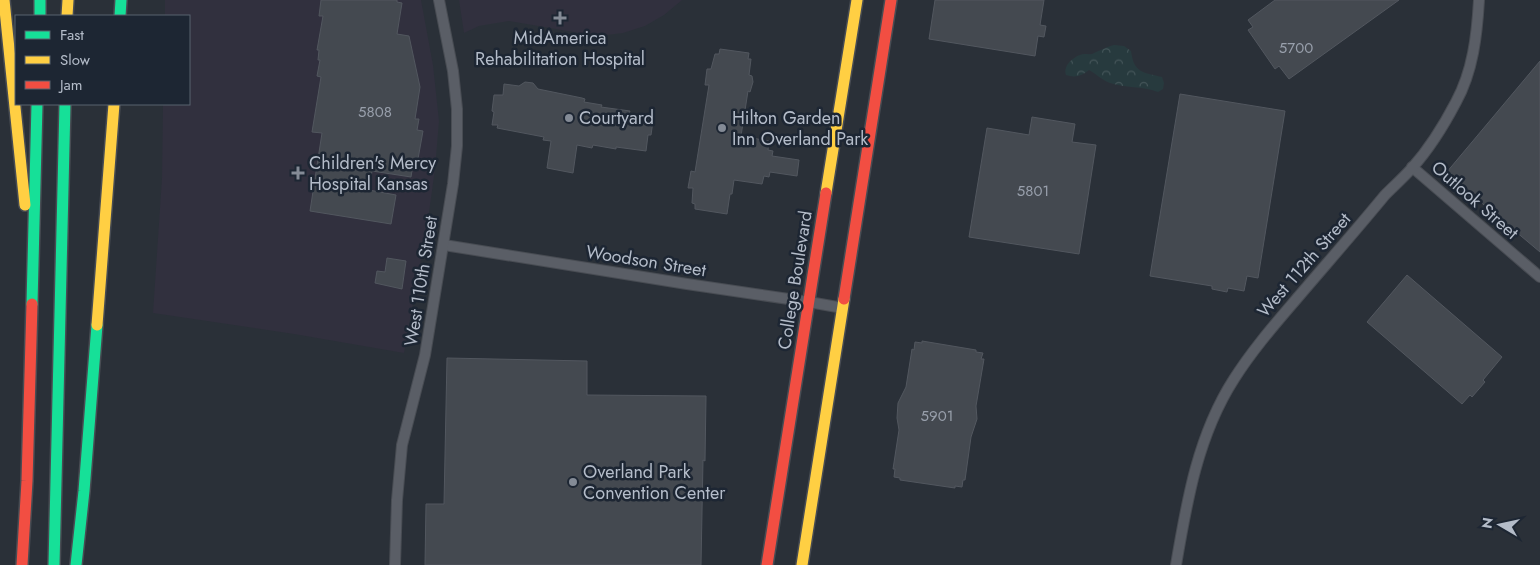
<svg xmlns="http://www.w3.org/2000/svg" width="1540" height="565" font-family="Jost,sans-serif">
<defs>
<pattern id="forest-crowns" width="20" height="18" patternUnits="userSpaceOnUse" patternTransform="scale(1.25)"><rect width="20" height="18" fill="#273a3e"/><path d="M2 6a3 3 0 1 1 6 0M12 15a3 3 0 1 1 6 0" fill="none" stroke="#445559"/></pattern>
</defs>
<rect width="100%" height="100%" fill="#2a3038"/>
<g fill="#31303e">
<path d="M165,0h256l12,65 6,56 -4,48 -8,58 -23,126 -110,-19 -141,-21 9,-135 1,-74h26v-88h-24z"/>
<path d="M459,0h223l-18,15 -19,11 -22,7 -16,2 -22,-1 -76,-13 -30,5 -15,7z"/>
</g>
<path fill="url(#forest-crowns)" d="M1114,45l10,1 7,5c3,22 11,21 31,26l2,6 -1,6 -5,3c-16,-6 -33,-4 -48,-9 -8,-3 -14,-9 -21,-13 -7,6 -14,8 -23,5 -3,-9 6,-17 14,-20 4,-2 8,0 12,-1 7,-3 14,-7 22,-9z"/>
<g fill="#444950" stroke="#52575f">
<path d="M321,0h76v2l5,1 -5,31 12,2 11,51 -5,32h4l-2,11 6,1 -5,28 -4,-1 -3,19 -39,-6 -3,19 27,5 -5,29 -81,-13 12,-78 -10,-1 9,-55 -4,-1 3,-16h-2l1,-10h-2l6,-34h-4z"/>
<path d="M935,0h109l-4,25 6,1 -2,11 -6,-1 -3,20 -106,-17z"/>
<path d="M1275,0h124l-110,79 -10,-13 -4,3 -27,-39 5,-3 -5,-7z"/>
<path d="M720,49l29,4 -1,6h3l-2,16 3,1 1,6 -3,10 -2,-1 -7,45 28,5 -1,9 5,1 -1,5 27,4 -2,16 -27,-4 -1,5 -5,-1 -2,8 -28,-4 -2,14h-2l-3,20 -32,-5v-5l-3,-1 1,-15h-5l3,-17 4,1 14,-87h-4l2,-16h4l4,-15h4z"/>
<path d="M1540,61v191l-94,-79z"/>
<path d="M525,82l8,1 5,6 44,9 3,1 -1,3 18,3 -1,2 29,4 -1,3 16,2v3l8,2 -2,14h-3l-2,16 -30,-4v2l-23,-4 -1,3 -15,-3 -4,28 -26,-5 4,-27 -8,-1 1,-3 -47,-9 1,-3h-6l2,-13 -2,-1 2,-16h9l1,-11 15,2z"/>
<path d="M1180,94l105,17 -27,167 -11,-2 -3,15 -16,-3 -1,4 -15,-3v-3l-62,-10z"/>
<path d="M1032,117l43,7 -3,18 24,3 -17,109 -110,-17 18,-109 42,7z"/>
<path d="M387,258l19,3 -4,28 -27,-6 2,-12 8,1z"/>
<path d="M1407,275l95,82 -19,23 2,2 -13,15 -2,-2 -8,9 -95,-82z"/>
<path d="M922,341l54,9v2l7,1 -2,6h3l-8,47 1,13 -6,18 -6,43h-2l-1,7 -7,-1v2l-55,-8v-2l-6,-1 1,-8h-2l6,-39 -2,-12 1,-15 8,-16 6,-38 2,1 1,-8 7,1z"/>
<path d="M447,358l140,3v34l119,1 -1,65 -2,-1 -2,105h-276l1,-61h18z"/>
</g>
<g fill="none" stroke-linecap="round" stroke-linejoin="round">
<defs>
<g id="street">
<path d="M1412,167l128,110"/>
<path d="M444,245l243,39 122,18 34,6"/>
<path d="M395,565l2,-65 5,-55 23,-90 28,-171 4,-38v-37l-4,-38 -14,-71"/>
<path d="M1176,565c11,-65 22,-130 58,-186 19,-30 42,-56 65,-83 29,-34 58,-67 86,-101 9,-9 18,-17 27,-27 17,-19 32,-43 44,-66 17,-31 21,-67 23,-102"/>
</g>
<g id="fast">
<path d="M40,0v16"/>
<path d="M120,16l1,-16"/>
<path d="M32,304l5,-200"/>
<path d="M54,565l11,-461"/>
<path d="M76,565l8,-74 13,-166"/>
</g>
<g id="slow">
<path d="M4,0l21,205"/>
<path d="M67,16l1,-16"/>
<path d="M826,193l31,-193"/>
<path d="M97,325l17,-221"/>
<path d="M802,565l42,-266"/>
</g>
<g id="jam">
<path d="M844,299l47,-299"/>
<path d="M22,565l5,-84 5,-177"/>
<path d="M767,565l59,-372"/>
</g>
</defs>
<use href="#street" stroke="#484c53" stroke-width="12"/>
<use href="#fast" stroke="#484c53" stroke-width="14"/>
<use href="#slow" stroke="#484c53" stroke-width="14"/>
<use href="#jam" stroke="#484c53" stroke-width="14"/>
<use href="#street" stroke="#5a5e66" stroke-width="10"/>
<use href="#fast" stroke="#16e098" stroke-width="11"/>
<use href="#slow" stroke="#ffcf43" stroke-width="11"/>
<use href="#jam" stroke="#f24e42" stroke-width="11"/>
</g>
<g fill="#848b96" stroke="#1d2633" stroke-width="2">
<path d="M557.5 10.5h5v5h5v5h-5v5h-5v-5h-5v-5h5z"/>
<circle cx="569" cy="118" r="5"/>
<circle cx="722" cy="128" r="5"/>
<path d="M295.5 165.5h5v5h5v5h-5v5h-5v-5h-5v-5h5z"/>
<circle cx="573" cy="482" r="5"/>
</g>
<g text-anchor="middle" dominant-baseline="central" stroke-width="5" stroke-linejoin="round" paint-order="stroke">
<g font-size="15" fill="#989fab">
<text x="1296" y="48">5700</text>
<text x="375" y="112">5808</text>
<text x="1033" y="191">5801</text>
<text x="937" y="416">5901</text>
</g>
<g font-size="18" fill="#b4bcc9" stroke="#1d2633" text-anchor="start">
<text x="560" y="38" text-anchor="middle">MidAmerica<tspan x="560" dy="21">Rehabilitation Hospital</tspan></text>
<text x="579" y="118">Courtyard</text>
<text x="732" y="118">Hilton Garden<tspan x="732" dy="21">Inn Overland Park</tspan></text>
<text x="309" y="163">Children's Mercy<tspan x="309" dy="21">Hospital Kansas</tspan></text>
<text x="583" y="472">Overland Park<tspan x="583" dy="21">Convention Center</tspan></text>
</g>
<g font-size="18" fill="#b4bcc9" stroke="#1d2633">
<text transform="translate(1475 200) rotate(41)">Outlook Street</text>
<text transform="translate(646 261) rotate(9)">Woodson Street</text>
<text transform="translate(1304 265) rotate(-49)">West 112th Street</text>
<text transform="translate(795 280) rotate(-81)">College Boulevard</text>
<text transform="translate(421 281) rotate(-81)">West 110th Street</text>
</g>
</g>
<rect x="15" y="15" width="175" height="90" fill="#1d2633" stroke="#59626f"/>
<rect x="25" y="31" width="25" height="8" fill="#16e098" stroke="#59626f"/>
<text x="60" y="40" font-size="15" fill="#b4bcc9">Fast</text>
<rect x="25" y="56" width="25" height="8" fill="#ffcf43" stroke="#59626f"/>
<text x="60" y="65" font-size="15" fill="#b4bcc9">Slow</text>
<rect x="25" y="81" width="25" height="8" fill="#f24e42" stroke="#59626f"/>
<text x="60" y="90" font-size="15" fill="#b4bcc9">Jam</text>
<g transform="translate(1500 525) rotate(279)" stroke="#1d2633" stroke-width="4" paint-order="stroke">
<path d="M0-4L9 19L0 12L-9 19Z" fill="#b4bcc9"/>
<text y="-8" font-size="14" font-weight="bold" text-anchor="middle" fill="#b4bcc9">N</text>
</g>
</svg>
